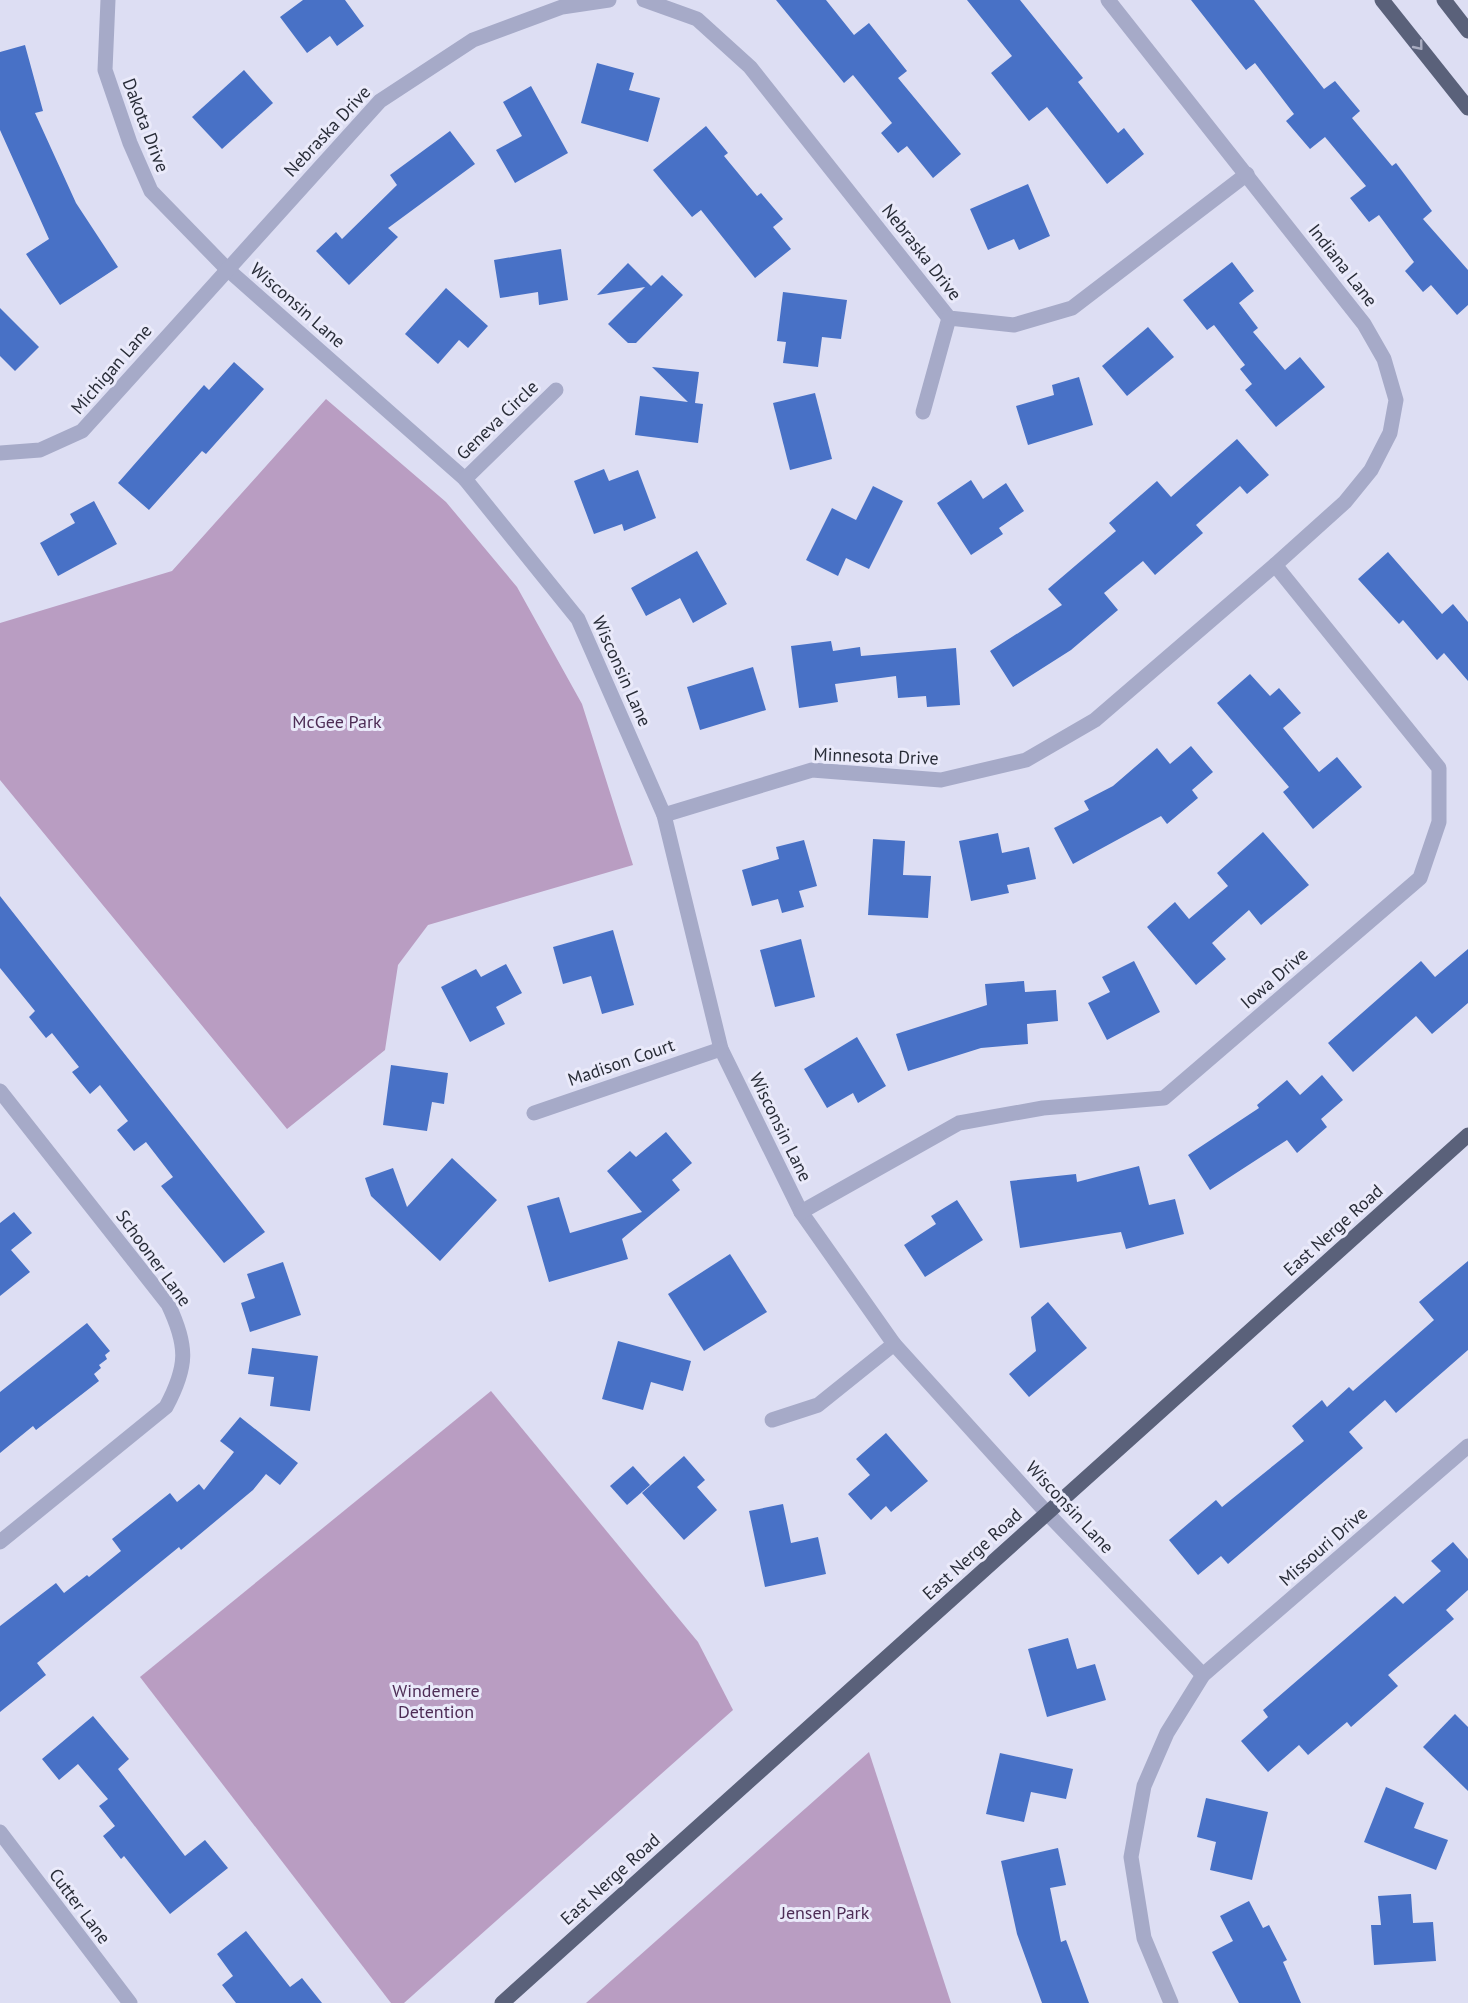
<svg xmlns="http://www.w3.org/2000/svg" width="1468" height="2003" font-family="'PT Sans',sans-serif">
<rect width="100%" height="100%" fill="#dddef3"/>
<g fill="#b99dc2">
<path d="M326,399l120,103 71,85 65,117 51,161 -205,60 -30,40 -13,85 -98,79 -287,-349v-157l172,-52z"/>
<path d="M491,1391l207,251 35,68 -329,293h-13l-251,-326z"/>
<path d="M869,1752l82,251h-365z"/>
</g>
<g fill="#4871c6">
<path d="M303,0h42l19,26 -27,20 -7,-10 -23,17 -27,-36z"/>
<path d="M776,0h50l28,35 15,-12 38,48 -9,7 63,76 -28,24 -26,-32 -9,7 -17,-20 11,-10 -39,-48 -9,8z"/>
<path d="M967,0h53l63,78 -5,4 40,51 6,-5 20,26 -37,30 -60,-77 -18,14 -38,-48 21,-17z"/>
<path d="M1191,0h63l70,89 11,-8 25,30 -8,7 40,48 4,-3 36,48 -9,8 45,51v35l-11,10 -26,-30 -8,7 -18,-21 9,-9 -35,-47 -10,7 -19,-24 16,-12 -41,-49 -15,12 -24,-28 8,-7 -39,-51 -9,7z"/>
<path d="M25,45l18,66 -8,2 41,90 42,64 -58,38 -34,-51 23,-15 -49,-109v-78z"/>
<path d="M597,63l37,10 -5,17 31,8 -12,44 -67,-19z"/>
<path d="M244,70l29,33 -51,46 -30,-32z"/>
<path d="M531,86l37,67 -53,30 -19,-33 26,-14 -19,-34z"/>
<path d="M706,126l22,27 -4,3 33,40 4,-3 22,26 -10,8 18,22 -36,29 -54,-68 -9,7 -39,-47z"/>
<path d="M450,131l25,33 -87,64 10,9 -49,48 -33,-34 20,-19 6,7 55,-54 -7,-10z"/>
<path d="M1028,184l22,52 -31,14 -5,-11 -26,11 -18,-41z"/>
<path d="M561,249l7,51 -29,5 -1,-13 -38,6 -6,-38z"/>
<path d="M1232,262l22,29 -15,12 19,25 -5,4 32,38 15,-13 25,30 -49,40 -31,-37 7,-6 -12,-15 5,-4 -31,-40 -7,5 -24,-30z"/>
<path d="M628,263l23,23 11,-11 21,20 -47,48h-8l-20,-19 37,-37 -48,8z"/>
<path d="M446,288l42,38 -20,22 -9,-8 -21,24 -33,-30z"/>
<path d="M783,292l64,8 -6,39 -19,-2 -4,30 -35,-4 3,-21 -9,-1z"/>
<path d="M0,308l39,39 -24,24 -15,-15z"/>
<path d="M1148,327l26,30 -47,39 -25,-30z"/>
<path d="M234,362l30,27 -58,65 -4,-3 -53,59 -31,-27 86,-98 5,5z"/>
<path d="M652,367l47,5 -4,31 8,1 -5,39 -63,-8 5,-39 48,6z"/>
<path d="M1079,377l14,48 -65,20 -12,-39 38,-11 -2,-10z"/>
<path d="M815,393l17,66 -42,11 -17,-67z"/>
<path d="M1237,439l32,36 -22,19 -7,-8 -44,39 7,8 -48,42 -12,-14 -39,32 14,17 -47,40 -58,37 -23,-36 72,-46 -14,-16 68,-58 -7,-8 48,-42 14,16z"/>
<path d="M604,469l5,12 29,-11 18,48 -32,13 -2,-7 -28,10 -20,-53z"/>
<path d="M971,480l12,19 23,-16 18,28 -25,17 4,6 -32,21 -34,-52z"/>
<path d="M873,486l30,15 -34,68 -23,-11 -8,18 -32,-16 26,-52 24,12z"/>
<path d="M94,501l23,43 -59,32 -18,-33 35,-20 -5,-9z"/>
<path d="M697,551l30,53 -34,19 -13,-25 -34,18 -15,-28z"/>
<path d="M1388,552l54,62 11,-10 15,18v59l-24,-28 -7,7 -34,-40 -4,4 -41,-45z"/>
<path d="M831,641l2,10 27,-4 1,9 95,-8 4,57 -33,2 -1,-11 -28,2 -2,-22 -61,8 3,18 -39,6 -8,-62z"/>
<path d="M753,667l13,43 -66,20 -13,-43z"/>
<path d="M1250,674l20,22 9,-8 22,25 -18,15 36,44 18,-15 25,30 -49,42 -30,-37 6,-5 -72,-84z"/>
<path d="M1191,746l22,26 -21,18 6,8 -31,26 -6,-8 -88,48 -19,-36 35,-18 -5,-9 29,-15 44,-38 13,16z"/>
<path d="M1263,832l46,53 -48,40 -12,-15 -37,33 14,16 -30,26 -49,-58 28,-25 14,17 39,-33 -11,-13z"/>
<path d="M998,833l4,20 27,-6 7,32 -29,6 2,8 -38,8 -12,-60z"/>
<path d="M873,839l32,2 -2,34 28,1 -3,42 -60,-3z"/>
<path d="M804,840l13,46 -18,5 5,16 -22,6 -4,-14 -26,7 -10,-36 37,-11 -3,-12z"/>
<path d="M0,896l265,336 -41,31 -63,-77 12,-9 -27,-35 -12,9 -17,-21 11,-9 -28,-36 -10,9 -18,-22 7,-5 -27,-34 -6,5 -17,-21 6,-6 -35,-43z"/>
<path d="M613,930l21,75 -32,9 -11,-38 -28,8 -10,-37z"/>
<path d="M801,939l14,58 -40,10 -15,-57z"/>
<path d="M1468,949v54l-36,31 -16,-18 -63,56 -25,-29 93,-82 14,16z"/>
<path d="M1134,961l26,51 -53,28 -19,-37 22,-11 -8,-15z"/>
<path d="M506,964l16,29 -26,14 9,17 -35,18 -29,-55 35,-18 5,8z"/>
<path d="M1024,981l1,11 31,-2 2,31 -31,3 1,20 -47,4 -73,23 -12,-37 91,-29 -2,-21z"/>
<path d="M857,1037l29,49 -28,17 -5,-10 -26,15 -23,-39z"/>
<path d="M391,1065l57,8 -4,31 -12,-2 -5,29 -44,-6z"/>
<path d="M1322,1075l21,25 -22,19 6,8 -30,26 -10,-13 -77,50 -22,-35 71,-47 -2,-3 30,-25 13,15z"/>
<path d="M666,1132l26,31 -20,17 8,10 -58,49 6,20 -79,23 -22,-76 32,-9 11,36 72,-21 -35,-41 23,-20 6,6z"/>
<path d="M452,1158l45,42 -57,61 -69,-65 -6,-18 28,-10 14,39z"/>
<path d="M1139,1166l10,39 26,-6 9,35 -58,15 -5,-17 -101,16 -10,-67 66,-7 1,8z"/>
<path d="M957,1200l26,40 -58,37 -21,-32 32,-21 -5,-8z"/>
<path d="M14,1212l18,21 -21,17 19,22 -30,24v-73z"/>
<path d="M730,1254l37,58 -63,39 -36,-57z"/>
<path d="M1468,1261v89l-72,63 -11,-13 -36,32 14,16 -135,116 -7,-8 -23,19 -29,-35 47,-40 6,7 82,-66 -12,-15 30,-26 5,7 22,-20 4,4 81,-71 -15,-18z"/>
<path d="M283,1262l18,53 -51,17 -9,-29 14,-5 -8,-24z"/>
<path d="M1048,1302l39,46 -58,49 -20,-23 27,-23 -5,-34z"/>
<path d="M87,1323l23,28 -5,4 2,4 -8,6 2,3 -7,6 5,7 -63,49 -3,-4 -33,27v-61z"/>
<path d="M618,1341l73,20 -8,30 -32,-9 -8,28 -41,-11z"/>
<path d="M252,1348l66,8 -8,55 -40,-5 4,-29 -26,-3z"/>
<path d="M240,1417l58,46 -18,22 -14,-11 -13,16 -72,60 -2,-3 -142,116 9,12 -46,37v-86l56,-43 8,10 23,-18 2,2 32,-26 -9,-12 58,-46 7,9 22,-18 5,6 30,-38 -14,-11z"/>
<path d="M886,1433l42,48 -37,31 -5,-6 -15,14 -23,-26 22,-19 -14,-16z"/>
<path d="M684,1456l21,24 -8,7 20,23 -33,30 -42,-47z"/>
<path d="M633,1466l17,19 -23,20 -17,-19z"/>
<path d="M783,1504l8,39 27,-6 8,37 -61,13 -16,-76z"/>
<path d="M1453,1542l15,17v31l-22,20 8,9 -66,56 10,11 -47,41 -4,-5 -39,33 -9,-10 -31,27 -27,-31 27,-24 -5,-7 132,-114 8,8 38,-33 -10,-10z"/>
<path d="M1068,1638l9,31 18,-5 11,36 -59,17 -19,-68z"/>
<path d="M1455,1714l13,13v64l-45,-44z"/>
<path d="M93,1716l36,43 -11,10 67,87 20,-16 23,28 -58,46 -46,-58 -3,3 -18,-23 12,-10 -16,-20 9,-7 -30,-35 -19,16 -17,-21z"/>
<path d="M1000,1753l73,16 -7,30 -35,-7 -7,30 -38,-8z"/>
<path d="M1386,1787l38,16 -10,25 34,12 -12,30 -72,-28z"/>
<path d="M1206,1798l62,14 -16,68 -42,-10 6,-28 -19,-5z"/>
<path d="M1058,1848l8,37 -16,3 11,54 5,-2 23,63h-47l-25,-69 -16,-73z"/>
<path d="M1411,1894l2,29 20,-1 3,39 -62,4 -3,-40h10l-3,-29z"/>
<path d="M1249,1901l14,27 6,-3 18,35 -4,2 18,41h-62l-27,-51 21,-11 -13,-25z"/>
<path d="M246,1931l44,56 12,-9 20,25h-86l-14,-18 11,-9 -16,-22z"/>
</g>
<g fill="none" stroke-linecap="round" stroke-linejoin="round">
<g stroke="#a6aac8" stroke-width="15">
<path d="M108,0l-3,70 25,73 21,48 75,77 239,211 113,140 86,196 57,234 80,163 93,132 153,169 156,162"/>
<path d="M644,0l53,19 53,48 199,251 65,7 58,-17 175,-134"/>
<path d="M923,412l26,-94"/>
<path d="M0,453l40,-3 42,-19 298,-330 93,-61 89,-33 47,-7"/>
<path d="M465,479l91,-89"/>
<path d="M664,815l148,-45 129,10 85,-20 69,-40 180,-155 70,-63 26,-32 19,-37 6,-33 -12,-41 -20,-35 -256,-324"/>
<path d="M0,1091l168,213c20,42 20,62 -2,103l-166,135"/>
<path d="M534,1113l187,-64"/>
<path d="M801,1212l158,-89 84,-15 121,-10 256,-220 19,-56v-54l-164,-203"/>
<path d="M772,1420l46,-15 76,-61"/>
<path d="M0,1832l130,171"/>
<path d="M1171,2003l-27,-65 -13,-81 13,-71 23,-53 36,-58 265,-229"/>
</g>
<g stroke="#5a617a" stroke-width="15">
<path d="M1382,0l86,108"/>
<path d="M1444,0l24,31"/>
<path d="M502,2003l966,-868"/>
</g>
</g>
<defs><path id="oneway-chevron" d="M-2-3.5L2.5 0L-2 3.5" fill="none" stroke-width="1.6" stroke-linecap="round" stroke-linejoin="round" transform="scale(1.5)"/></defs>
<use stroke="#a9acc0" href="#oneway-chevron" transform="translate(1419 46) rotate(51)"/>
<g text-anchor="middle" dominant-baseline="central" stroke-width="6" stroke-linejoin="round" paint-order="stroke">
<g font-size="18" fill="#292d38" stroke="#eaeafa">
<text transform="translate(146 125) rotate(69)">Dakota Drive</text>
<text transform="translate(327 131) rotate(-47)">Nebraska Drive</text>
<text transform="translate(922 252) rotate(52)">Nebraska Drive</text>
<text transform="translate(1343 265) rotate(52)">Indiana Lane</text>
<text transform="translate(298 305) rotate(41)">Wisconsin Lane</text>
<text transform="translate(111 369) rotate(-49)">Michigan Lane</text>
<text transform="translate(497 420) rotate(-44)">Geneva Circle</text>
<text transform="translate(622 671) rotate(66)">Wisconsin Lane</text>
<text transform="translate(876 756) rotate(2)">Minnesota Drive</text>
<text transform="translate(1274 978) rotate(-41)">Iowa Drive</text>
<text transform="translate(621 1062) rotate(-19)">Madison Court</text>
<text transform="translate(781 1127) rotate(64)">Wisconsin Lane</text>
<text transform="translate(1333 1230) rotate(-42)">East Nerge Road</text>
<text transform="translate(154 1258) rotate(54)">Schooner Lane</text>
<text transform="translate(1070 1507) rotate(47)">Wisconsin Lane</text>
<text transform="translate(1323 1546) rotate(-41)">Missouri Drive</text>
<text transform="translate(972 1554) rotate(-42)">East Nerge Road</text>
<text transform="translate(610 1879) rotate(-42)">East Nerge Road</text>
<text transform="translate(80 1906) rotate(53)">Cutter Lane</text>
</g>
<g font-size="18" fill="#4e2d56" stroke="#eaeafa">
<text x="337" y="721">McGee Park</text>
<text x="436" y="1690">Windemere<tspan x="436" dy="21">Detention</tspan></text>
<text x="825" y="1912">Jensen Park</text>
</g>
</g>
</svg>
